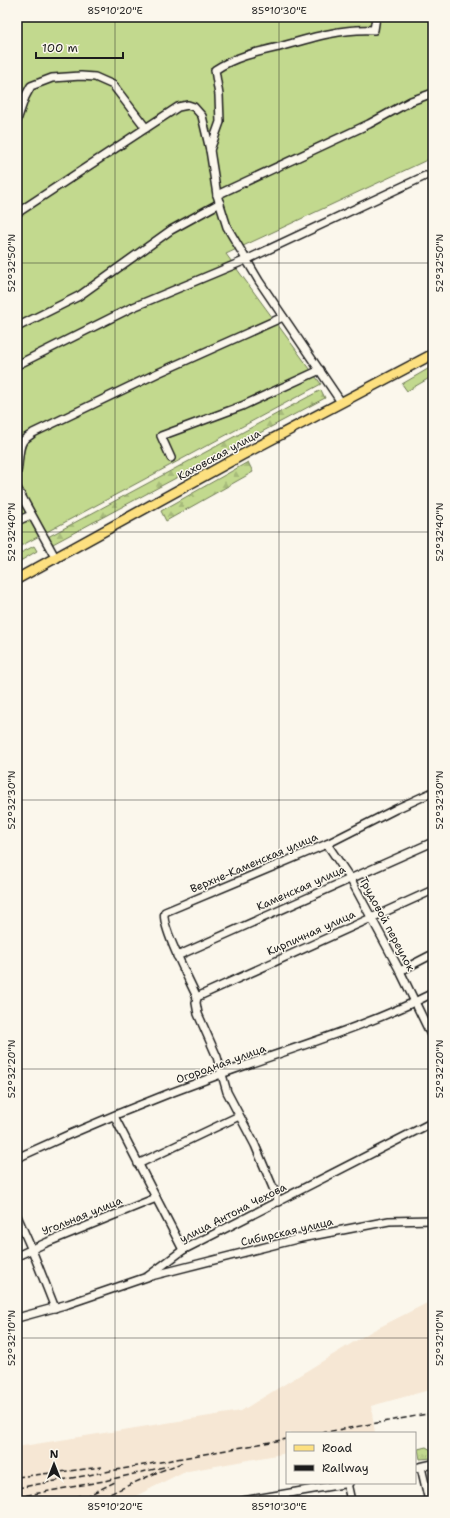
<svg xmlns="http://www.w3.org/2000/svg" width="450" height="1518" font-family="'Shantell Sans',sans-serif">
<defs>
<pattern id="grass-tufts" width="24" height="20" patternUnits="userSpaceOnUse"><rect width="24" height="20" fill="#c2d98e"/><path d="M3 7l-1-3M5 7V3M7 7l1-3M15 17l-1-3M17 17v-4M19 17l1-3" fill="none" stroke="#a6ba7a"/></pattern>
<pattern id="forest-firs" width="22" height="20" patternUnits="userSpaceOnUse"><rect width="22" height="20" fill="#c2d98e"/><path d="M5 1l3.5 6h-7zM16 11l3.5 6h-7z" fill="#a6ba7a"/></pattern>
</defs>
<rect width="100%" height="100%" fill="#fbf7ec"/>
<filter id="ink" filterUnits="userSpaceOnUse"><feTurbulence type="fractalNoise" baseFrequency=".025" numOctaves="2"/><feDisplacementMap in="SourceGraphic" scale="8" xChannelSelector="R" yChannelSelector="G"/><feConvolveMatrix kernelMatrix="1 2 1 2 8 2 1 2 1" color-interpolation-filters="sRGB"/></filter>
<g filter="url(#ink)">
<path fill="#f6e7d4" d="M433,1300v89l-62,17 4,27h-88v20l-104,19 -57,29h-109v-54l224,-36 131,-80z"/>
<path fill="url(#grass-tufts)" stroke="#6f7a55" d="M426,1447l5,3 1,8 -12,1 -2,-10z"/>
<g fill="url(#forest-firs)" stroke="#6f7a55">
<path d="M433,366v10l-26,15 -5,-7z"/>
<path d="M321,390l4,8 -274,147 -5,-7z"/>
<path d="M248,462l5,10 -87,49 -5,-10z"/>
<path d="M34,546l3,5 -20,12v-8z"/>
</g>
<path fill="#c2d98e" stroke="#6f7a55" d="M17,17h416v118l-4,24 -203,95 95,130 -304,164z"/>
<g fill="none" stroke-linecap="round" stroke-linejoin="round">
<defs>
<g id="minor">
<path d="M17,120l8,-23 6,-11 21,-8 29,-2 14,1 18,8 33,43 32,-21 10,-2 6,2 8,9 8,34 7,45 10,32 32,54 82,121"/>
<path d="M210,150l10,-28 -1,-27 -4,-25c19,-13 42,-18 64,-23 31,-9 63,-19 95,-17l2,-13"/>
<path d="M217,195l152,-71 42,-23 22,-8"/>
<path d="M17,213l129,-85"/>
<path d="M17,327l62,-31 92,-66 49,-27"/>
<path d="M17,365l114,-57 115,-48 179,-84"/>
<path d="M171,458l-10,-22 81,-30 78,-36"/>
<path d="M17,472c2,-9 1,-24 6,-31 2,-3 7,-5 10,-8l125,-60 125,-56"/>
<path d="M17,488l39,71"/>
<path d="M17,521l14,-6"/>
<path d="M327,844l23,34 50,93 33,68"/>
<path d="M177,956l256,-114"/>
<path d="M400,971l33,-17"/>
<path d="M197,997c-6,-13 -38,-75 -32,-85l162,-68 69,-35 37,-17"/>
<path d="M197,997l236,-107"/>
<path d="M197,997l-1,6 2,11 19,43 10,35 28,53 24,57"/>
<path d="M114,1116l69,134"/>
<path d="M17,1158c67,-31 135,-59 204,-84 71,-26 145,-47 212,-81"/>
<path d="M138,1164l101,-48"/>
<path d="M17,1216l15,34 23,58"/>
<path d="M17,1256l31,-14 108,-44"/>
<path d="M151,1276l150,-38 88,-17 44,-1"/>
<path d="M17,1318l51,-14 79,-27 36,-27 250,-128"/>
<path d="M421,1467l8,34"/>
<path d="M415,1468l18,-4"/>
<path d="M347,1483l4,18"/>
<path d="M243,1501l106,-18"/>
</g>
<path id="major" d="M17,579l225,-124 191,-101"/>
</defs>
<use href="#minor" stroke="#1c1c1c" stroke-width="10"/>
<use href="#major" stroke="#1c1c1c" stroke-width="12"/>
<use href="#minor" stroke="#fbf7ec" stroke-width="7"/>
<use href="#major" stroke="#fde080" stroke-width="9"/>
<g stroke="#1c1c1c" stroke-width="1.5" stroke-dasharray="6 3" stroke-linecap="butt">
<path d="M321,1433l112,-20"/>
<path d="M17,1477l85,-10"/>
<path d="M17,1488l270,-49"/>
<path d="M17,1497l87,-16 64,-15"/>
<path d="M33,1501l15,-4"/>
<path d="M66,1501l15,-6"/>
<path d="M77,1501l40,-20"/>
<path d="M94,1501l64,-29 26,-10"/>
<path d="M110,1501l7,-6"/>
</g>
</g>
</g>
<path fill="none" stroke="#1c1c1c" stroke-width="1" stroke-opacity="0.45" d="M115,17v1484M279,17v1484M17,263h416M17,532h416M17,800h416M17,1069h416M17,1338h416"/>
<g text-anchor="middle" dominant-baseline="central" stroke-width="3" stroke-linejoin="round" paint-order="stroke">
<g font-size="11" fill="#1c1c1c" stroke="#fbf7ec">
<text transform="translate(219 455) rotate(-29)">Каховская улица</text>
<text transform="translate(254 863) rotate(-23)">Верхне-Каменская улица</text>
<text transform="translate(301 888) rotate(-24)">Каменская улица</text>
<text transform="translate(387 924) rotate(62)">Трудовой переулок</text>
<text transform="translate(311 933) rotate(-24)">Кирпичная улица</text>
<text transform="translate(221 1064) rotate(-20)">Огородная улица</text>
<text transform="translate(233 1213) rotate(-27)">улица Антона Чехова</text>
<text transform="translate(82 1216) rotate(-22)">Угольная улица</text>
<text transform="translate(287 1232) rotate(-13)">Сибирская улица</text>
</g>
</g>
<rect width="450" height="1518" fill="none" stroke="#fbf7ec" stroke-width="44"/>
<rect x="286" y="1432" width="130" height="52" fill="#fbf7ec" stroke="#a29f99"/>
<rect x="294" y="1445" width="20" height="6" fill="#fde080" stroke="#a29f99"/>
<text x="322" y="1452" font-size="12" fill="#1c1c1c">Road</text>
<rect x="294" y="1465" width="20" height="6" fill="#1c1c1c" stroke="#a29f99"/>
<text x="322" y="1472" font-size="12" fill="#1c1c1c">Railway</text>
<g transform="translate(54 1464)" stroke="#fbf7ec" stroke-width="3" paint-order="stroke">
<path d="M0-3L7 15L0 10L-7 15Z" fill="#1c1c1c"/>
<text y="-6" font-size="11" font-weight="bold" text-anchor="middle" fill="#1c1c1c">N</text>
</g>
<path d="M36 52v6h87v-6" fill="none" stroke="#1c1c1c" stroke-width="2"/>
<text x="42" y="52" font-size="12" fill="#1c1c1c" stroke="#fbf7ec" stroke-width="3" paint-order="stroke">100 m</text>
<rect x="22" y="22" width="406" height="1474" fill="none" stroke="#1c1c1c" stroke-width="1.5"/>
<g font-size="10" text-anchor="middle" fill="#1c1c1c">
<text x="115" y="14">85°10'20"E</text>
<text x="279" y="14">85°10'30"E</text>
<text transform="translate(11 263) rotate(-90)" y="4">52°32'50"N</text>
<text transform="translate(439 263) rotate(-90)" y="4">52°32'50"N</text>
<text transform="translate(11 532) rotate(-90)" y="4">52°32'40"N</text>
<text transform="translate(439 532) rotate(-90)" y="4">52°32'40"N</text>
<text transform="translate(11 800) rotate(-90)" y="4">52°32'30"N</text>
<text transform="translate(439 800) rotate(-90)" y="4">52°32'30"N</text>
<text transform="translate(11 1069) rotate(-90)" y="4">52°32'20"N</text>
<text transform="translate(439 1069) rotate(-90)" y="4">52°32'20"N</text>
<text transform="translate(11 1338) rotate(-90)" y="4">52°32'10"N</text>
<text transform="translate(439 1338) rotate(-90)" y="4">52°32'10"N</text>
<text x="115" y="1510">85°10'20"E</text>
<text x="279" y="1510">85°10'30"E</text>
</g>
</svg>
